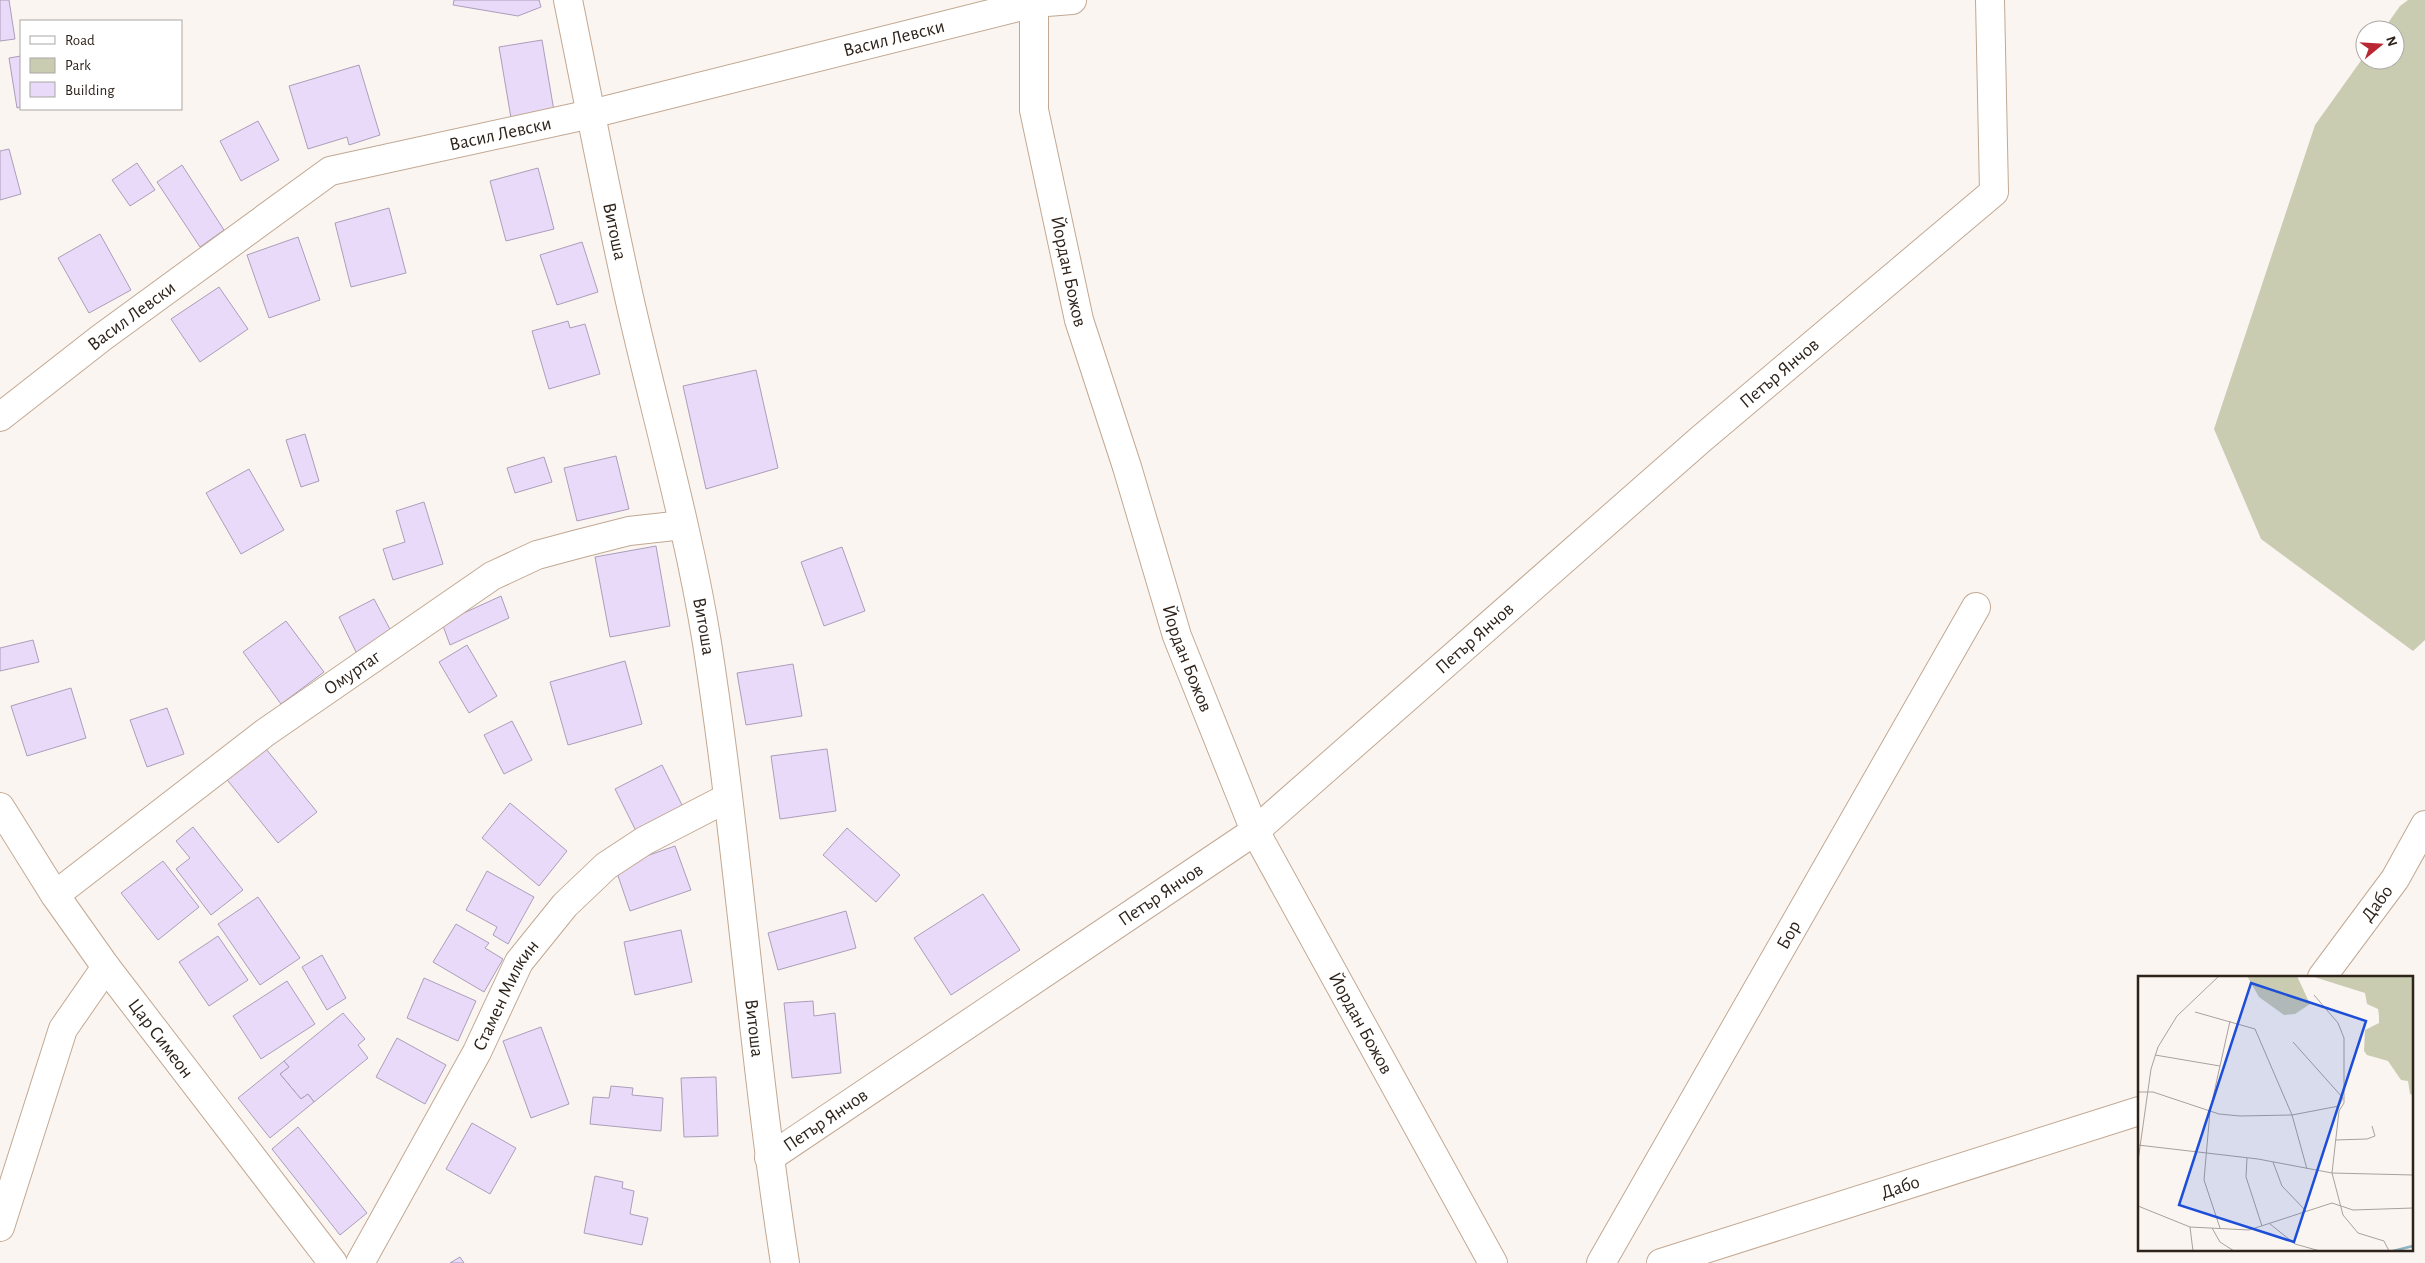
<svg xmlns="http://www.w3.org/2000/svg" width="2425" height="1263" font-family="'Alegreya Sans',sans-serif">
<rect width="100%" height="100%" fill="#fbf5f1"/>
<path fill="#caccb2" d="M2408,0h17v640l-12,11 -152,-112 -47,-110 101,-304 50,-70v5h30v-30h-12l17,-24z"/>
<g fill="#e8daf8" stroke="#ab9eba">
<path d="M0,0h9l6,39 -15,2z"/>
<path d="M454,0h85l2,7 -23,9 -65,-11z"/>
<path d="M542,40l12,71 -43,7 -12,-71z"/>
<path d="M21,56v51l-4,1 -8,-50z"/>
<path d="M359,65l21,70 -31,10 -2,-8 -39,12 -19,-63z"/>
<path d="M258,121l21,39 -38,21 -21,-40z"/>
<path d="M9,149l12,45 -21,6v-49z"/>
<path d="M137,163l18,27 -25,16 -18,-26z"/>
<path d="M182,165l42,65 -24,17 -43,-65z"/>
<path d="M538,168l16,61 -48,12 -16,-60z"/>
<path d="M389,208l17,65 -55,14 -16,-64z"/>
<path d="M100,234l31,56 -42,23 -31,-55z"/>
<path d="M298,237l22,63 -51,18 -22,-63z"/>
<path d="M582,242l16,50 -41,13 -17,-50z"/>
<path d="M219,287l29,42 -48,33 -29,-43z"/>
<path d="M568,321l2,7 15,-4 15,50 -51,15 -17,-58z"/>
<path d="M756,370l22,98 -72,21 -23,-103z"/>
<path d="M305,434l14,47 -18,6 -15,-47z"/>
<path d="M616,456l13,53 -52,12 -13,-53z"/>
<path d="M544,457l8,25 -37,11 -8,-25z"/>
<path d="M249,469l35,61 -43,24 -35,-61z"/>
<path d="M424,502l19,62 -50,16 -10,-31 22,-7 -9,-31z"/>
<path d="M656,546l14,80 -60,11 -15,-80z"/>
<path d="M842,547l23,64 -41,15 -23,-64z"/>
<path d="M501,596l8,22 -59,27 -8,-22z"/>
<path d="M374,599l19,36 -36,19 -18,-37z"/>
<path d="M286,621l38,51 -43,32 -38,-52z"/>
<path d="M33,640l6,22 -39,9v-23z"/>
<path d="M467,645l30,51 -28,17 -30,-51z"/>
<path d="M625,661l17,63 -74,21 -18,-63z"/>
<path d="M793,664l9,52 -56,9 -9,-52z"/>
<path d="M71,688l15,50 -59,18 -16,-50z"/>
<path d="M167,708l17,46 -37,13 -17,-47z"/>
<path d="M512,721l20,39 -28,14 -20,-39z"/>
<path d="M262,744l55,68 -39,31 -54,-67z"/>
<path d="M827,749l9,62 -56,8 -9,-63z"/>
<path d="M662,765l22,44 -47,24 -22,-44z"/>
<path d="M510,803l57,48 -28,35 -57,-48z"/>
<path d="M193,827l50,63 -32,25 -35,-46 14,-11 -14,-17z"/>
<path d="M847,828l53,47 -24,27 -53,-47z"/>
<path d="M675,846l16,44 -61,21 -15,-44z"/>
<path d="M163,861l36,46 -41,33 -37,-47z"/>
<path d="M487,871l47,26 -26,47 -15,-9 4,-8 -31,-17z"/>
<path d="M983,894l37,56 -69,45 -37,-57z"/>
<path d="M258,897l42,61 -40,27 -42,-61z"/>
<path d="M846,911l10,37 -78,22 -10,-37z"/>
<path d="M456,924l33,19 -4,5 18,11 -19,33 -51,-30z"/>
<path d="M681,930l11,52 -57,13 -11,-53z"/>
<path d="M218,936l30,44 -39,26 -30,-44z"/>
<path d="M322,955l24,43 -19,12 -25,-43z"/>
<path d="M424,978l52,23 -18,40 -51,-23z"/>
<path d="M287,981l28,43 -54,35 -28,-43z"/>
<path d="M813,1001l1,15 21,-3 6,60 -49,5 -8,-75z"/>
<path d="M343,1013l22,26 -7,6 10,13 -54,44 -6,-8 -7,5 -21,-25 9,-7 -5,-6z"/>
<path d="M541,1027l28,77 -38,14 -28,-77z"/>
<path d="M397,1038l49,27 -21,39 -49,-27z"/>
<path d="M284,1061l5,6 -9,7 21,25 7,-5 6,8 -44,36 -32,-40z"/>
<path d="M716,1077l2,59 -34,1 -3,-59z"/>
<path d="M611,1086l22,2 -1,7 31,3 -2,33 -71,-7 3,-27 16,1z"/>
<path d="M472,1123l44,25 -26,46 -44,-25z"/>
<path d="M298,1127l69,86 -27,22 -68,-86z"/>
<path d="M595,1176l28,6 -1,6 12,3 -4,23 18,4 -6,27 -58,-12z"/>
<path d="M460,1257l4,6h-14z"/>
</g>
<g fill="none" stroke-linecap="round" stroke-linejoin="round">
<defs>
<g id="minor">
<path id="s1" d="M568,0c20,99 39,198 61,297 26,115 59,229 78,346 32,206 46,414 78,620"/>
<path id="s2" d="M1034,0v110l45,210 48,147 50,169 78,195 238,432"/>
<path id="s3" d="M0,417l101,-79 229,-167 261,-57 443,-111 38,-3"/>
<path id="s4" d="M55,895l211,-163 226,-156 45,-21 41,-11 51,-13 54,-6"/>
<path id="s5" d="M2322,977l73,-98 30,-54"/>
<path id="s6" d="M769,1158l486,-327 446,-392 293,-247 -4,-192"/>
<path d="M0,1227l63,-198 43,-62"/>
<path id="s7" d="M360,1263l117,-211 42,-90 46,-57 41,-39 38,-25 83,-43"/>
<path id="s8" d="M1601,1263l375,-656"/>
<path id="s9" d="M1661,1263l478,-152"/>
</g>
<g id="tertiary">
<path id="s10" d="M0,807l55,88 51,72 227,296"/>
</g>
</defs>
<use href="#minor" stroke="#c2a892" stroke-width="30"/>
<use href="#tertiary" stroke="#c2a892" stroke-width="30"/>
<use href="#minor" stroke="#fff" stroke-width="28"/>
<use href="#tertiary" stroke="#fff" stroke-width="28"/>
</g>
<g text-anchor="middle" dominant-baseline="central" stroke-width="4" stroke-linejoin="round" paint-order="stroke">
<g font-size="19" fill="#2d231b" stroke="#fff">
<text stroke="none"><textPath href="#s3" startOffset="991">Васил Левски</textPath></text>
<text stroke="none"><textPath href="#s3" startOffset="586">Васил Левски</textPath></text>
<text stroke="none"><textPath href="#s1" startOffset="236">Витоша</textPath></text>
<text stroke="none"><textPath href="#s2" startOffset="275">Йордан Божов</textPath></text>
<text stroke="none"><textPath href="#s3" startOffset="166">Васил Левски</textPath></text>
<text stroke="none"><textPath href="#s6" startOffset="1282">Петър Янчов</textPath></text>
<text stroke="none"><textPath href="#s1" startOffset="641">Витоша</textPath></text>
<text stroke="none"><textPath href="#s6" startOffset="878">Петър Янчов</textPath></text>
<text stroke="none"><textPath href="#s2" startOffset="680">Йордан Божов</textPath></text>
<text stroke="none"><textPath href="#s4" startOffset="371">Омуртаг</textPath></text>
<text stroke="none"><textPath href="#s6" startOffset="472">Петър Янчов</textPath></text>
<text stroke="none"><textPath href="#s5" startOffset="92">Дабо</textPath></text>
<text stroke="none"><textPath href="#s8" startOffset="378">Бор</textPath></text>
<text stroke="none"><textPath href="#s7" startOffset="305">Стамен Милкин</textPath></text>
<text stroke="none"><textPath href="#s2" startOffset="1085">Йордан Божов</textPath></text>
<text stroke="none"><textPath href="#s1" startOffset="1046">Витоша</textPath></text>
<text stroke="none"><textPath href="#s10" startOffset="282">Цар Симеон</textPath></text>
<text stroke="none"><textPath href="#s6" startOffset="68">Петър Янчов</textPath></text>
<text stroke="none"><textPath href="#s9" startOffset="251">Дабо</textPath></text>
</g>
</g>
<g transform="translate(2138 976)">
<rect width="275" height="275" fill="#fbf5f1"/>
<path d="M109,0h50l13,28 -15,10 -11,1 -25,-18zM173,0h102v119l-3,-1 -2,-13 -7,-1 -13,-19 -21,-6 -3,-4 1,-21 14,-7v-7l-1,-7 -11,-5 -2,-11z" fill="#caccb2"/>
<path fill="none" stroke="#8db2c1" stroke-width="2.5" d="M255,275l20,-5"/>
<path fill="none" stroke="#a9a19b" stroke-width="1" d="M176,19l24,28 6,15v65l-5,8 -7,62 11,42 15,18 26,8 5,10M57,36l60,17 37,86 15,54M17,79l65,11M0,116h15l66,22 21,2 52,-1 47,-9 4,-8 -50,-56M197,164l32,-1 8,-3 -3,-10M0,169l120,14 74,14 81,2M109,182l-1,19 16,49M0,185l13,-92 7,-22 19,-31 42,-40M135,186l9,24 24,25M0,230l52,21 59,3 83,-27 21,7 60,-2M132,248l25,20 25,7M52,251l3,24M74,252l8,14 14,9M82,252l-16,-48 6,-69 20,-90"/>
<path fill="#1d4ed8" fill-opacity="0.15" stroke="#1d4ed8" stroke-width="2.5" d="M113,7l115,38 -72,221 -115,-37z"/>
<rect width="275" height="275" fill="none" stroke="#2d231b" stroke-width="2.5"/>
</g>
<rect x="20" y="20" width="162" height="90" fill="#ffffff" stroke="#aba7a4"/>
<rect x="30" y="36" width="25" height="8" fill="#ffffff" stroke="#aba7a4"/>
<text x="65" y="45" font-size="15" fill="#2d231b">Road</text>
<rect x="30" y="58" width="25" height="15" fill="#caccb2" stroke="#aba7a4"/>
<text x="65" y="70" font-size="15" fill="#2d231b">Park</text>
<rect x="30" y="82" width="25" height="15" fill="#e8daf8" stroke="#aba7a4"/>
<text x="65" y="95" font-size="15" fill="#2d231b">Building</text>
<g transform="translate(2380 45) rotate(72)"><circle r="24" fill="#ffffff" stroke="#aba7a4"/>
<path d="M0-4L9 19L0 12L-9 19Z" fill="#b92832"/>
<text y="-8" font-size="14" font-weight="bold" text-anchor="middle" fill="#2d231b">N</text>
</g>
</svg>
